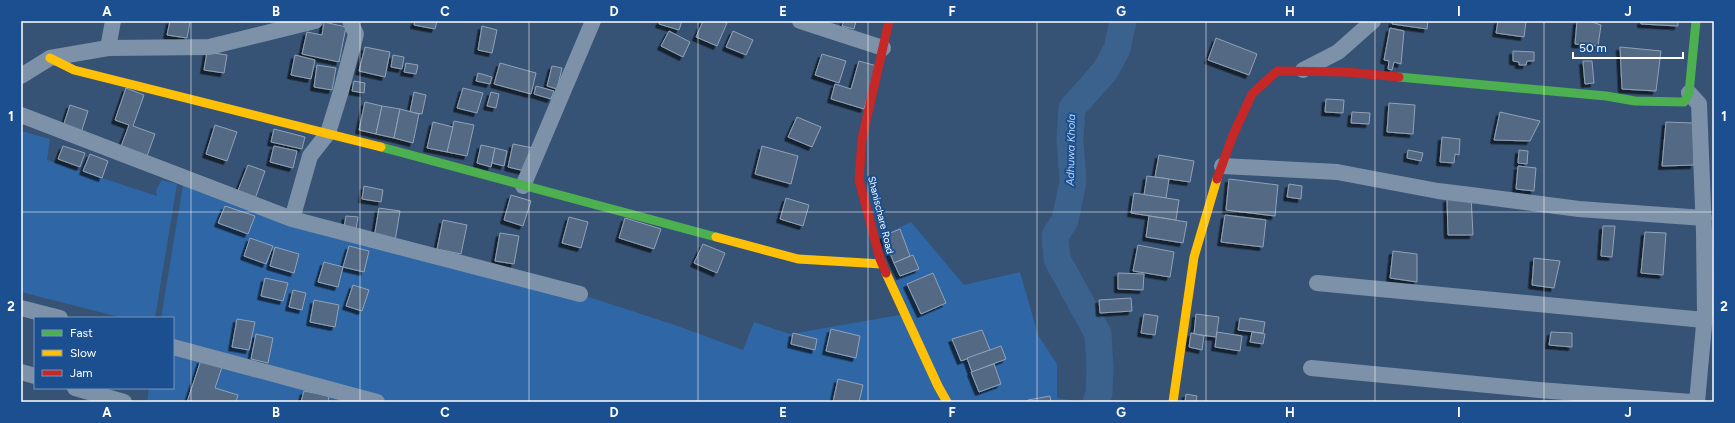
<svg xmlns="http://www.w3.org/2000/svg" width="1735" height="423" font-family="Figtree,sans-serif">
<defs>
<filter id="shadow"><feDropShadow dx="-3.5" dy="3.5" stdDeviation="0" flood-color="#0009"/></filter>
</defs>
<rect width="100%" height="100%" fill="#365274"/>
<g fill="#2f66a5">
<path d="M21,131l29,8 -3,21 110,36 -1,-6 6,-10 15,4 -22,134h-32l-102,-26z"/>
<path d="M184,179l108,40 266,68 117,38 68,25 11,-28 36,12 115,-20 -23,-78 29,-14 53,63 56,-13 18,63 19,29v34l26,4h-936l2,-14h24v-70h-12z"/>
</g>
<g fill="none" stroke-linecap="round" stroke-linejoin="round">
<path stroke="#3b618d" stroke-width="27" d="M1096,402l3,-9 1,-25 -2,-34 -41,-75 -2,-23 10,-16 8,-38 -3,-43 2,-31 33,-37 12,-22 6,-28"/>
</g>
<g fill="#526984" stroke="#92a2b6" filter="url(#shadow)">
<path d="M170,21l20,1 -3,16 -20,-3z"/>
<path d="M415,21h22l-2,8 -21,-4z"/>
<path d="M660,21h22l-3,9 -20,-6z"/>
<path d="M703,21h19l5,2 -10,23 -21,-9z"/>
<path d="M844,21h12l-2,8 -12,-3z"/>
<path d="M1393,21h35l-1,8 -35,-5z"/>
<path d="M1498,21h28l-2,16 -28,-4z"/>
<path d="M1577,21h12l12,4 -3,21 -23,-2z"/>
<path d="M1641,21h37v5l-37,-2z"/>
<path d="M324,22l22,5 -7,35 -37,-8 5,-22 15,3z"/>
<path d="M482,26l15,4 -5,23 -14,-3z"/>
<path d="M1390,28l14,3 -3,33 -7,-2 -2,8 -4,-1 1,-8 -5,-1z"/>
<path d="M669,31l21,11 -7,15 -22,-11z"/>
<path d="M733,31l20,9 -7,15 -20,-8z"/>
<path d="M1216,38l41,16 -8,21 -41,-15z"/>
<path d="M365,47l25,5 -5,25 -26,-6z"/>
<path d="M1620,47l41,4 -5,40 -34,-2z"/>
<path d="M1513,51l21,1v9h-7l-1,4h-7v-3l-6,-1z"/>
<path d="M207,52l20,3 -3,18 -20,-3z"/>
<path d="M822,54l24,7 -7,22 -24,-8z"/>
<path d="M295,55l20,5 -4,19 -20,-4z"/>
<path d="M393,55l11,2 -2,12 -11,-2z"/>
<path d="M859,61l18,5 -13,43 -33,-10 4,-15 16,5z"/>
<path d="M1583,61h9l2,22 -9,1z"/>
<path d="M406,63l12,2 -2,9 -12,-2z"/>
<path d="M500,63l36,10 -5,21 -37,-10z"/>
<path d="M317,65l19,3 -4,22 -18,-3z"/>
<path d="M552,66l10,2 -5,21 -10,-3z"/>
<path d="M478,73l14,4 -2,7 -14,-3z"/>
<path d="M354,81l11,2 -1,10 -12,-2z"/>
<path d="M536,86l18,5 -3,8 -17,-5z"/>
<path d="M126,88l18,7 -11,31 22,8 -9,25 -26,-10 9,-24 -14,-5z"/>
<path d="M463,88l20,5 -6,20 -20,-5z"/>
<path d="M414,92l12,3 -4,19 -12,-2z"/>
<path d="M491,92l8,2 -3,14 -9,-2z"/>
<path d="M1326,99l18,1 -1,13 -18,-1z"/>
<path d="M365,102l17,4 -6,28 -17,-4z"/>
<path d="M1389,103l26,2 -2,29 -26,-2z"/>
<path d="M70,105l18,6 -8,25 -18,-6z"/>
<path d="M382,106l18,3 -6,29 -18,-4z"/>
<path d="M400,109l19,5 -6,29 -19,-5z"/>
<path d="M1352,112l18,1 -1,11 -18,-1z"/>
<path d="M1500,112l40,9 -10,20 -36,-1z"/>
<path d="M797,117l24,10 -9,20 -24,-10z"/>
<path d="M454,121l20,4 -7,31 -20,-4z"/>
<path d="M433,122l20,5 -6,25 -20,-4z"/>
<path d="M1666,122l27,1 1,42 -32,1z"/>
<path d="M215,125l22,7 -10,29 -21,-7z"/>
<path d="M274,129l31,8 -3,12 -31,-7z"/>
<path d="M1442,137l18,2 -1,16 -4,-1 -1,9 -14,-1z"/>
<path d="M513,144l25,5 -5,24 -25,-6z"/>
<path d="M481,145l14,3 -4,19 -14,-4z"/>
<path d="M63,146l22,7 -5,14 -22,-8z"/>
<path d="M274,146l23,5 -4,17 -23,-6z"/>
<path d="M762,146l36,10 -7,28 -36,-10z"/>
<path d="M495,148l12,3 -3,15 -12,-3z"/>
<path d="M1408,150l15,3 -2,8 -14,-3z"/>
<path d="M1519,150l9,1 -1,13 -9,-1z"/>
<path d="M90,154l18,7 -6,17 -19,-7z"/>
<path d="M1159,155l35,6 -4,21 -35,-5z"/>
<path d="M248,165l17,6 -10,28 -18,-6z"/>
<path d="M1518,166l18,2 -2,23 -18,-2z"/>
<path d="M1147,176l22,3 -3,19 -22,-3z"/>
<path d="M1229,179l49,6 -3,31 -49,-6z"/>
<path d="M1289,184l13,2 -1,13 -14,-2z"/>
<path d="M364,186l19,4 -2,12 -19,-3z"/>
<path d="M1134,193l45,7 -3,20 -45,-7z"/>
<path d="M511,195l20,6 -8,25 -19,-6z"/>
<path d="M1471,195l2,40h-25l-1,-36z"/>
<path d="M786,198l23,7 -6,21 -23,-7z"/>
<path d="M225,206l30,10 -7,18 -30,-11z"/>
<path d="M379,208l21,3 -5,30 -21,-3z"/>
<path d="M1225,215l41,5 -3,27 -42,-5z"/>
<path d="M346,216l12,1 -2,12 -12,-2z"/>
<path d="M1149,216l38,6 -4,21 -37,-6z"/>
<path d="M569,217l19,5 -7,26 -19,-5z"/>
<path d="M625,218l36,11 -7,20 -35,-11z"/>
<path d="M443,220l24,5 -6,29 -24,-5z"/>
<path d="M1603,226h12l-3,31 -11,-1z"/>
<path d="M900,229l10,27 -16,7 -11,-27z"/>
<path d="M1645,232l21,1 -3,42 -22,-2z"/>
<path d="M500,233l19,3 -5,28 -19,-3z"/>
<path d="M250,238l23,8 -7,18 -22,-8z"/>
<path d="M703,244l22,9 -8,20 -23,-10z"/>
<path d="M1138,245l36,7 -4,25 -37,-6z"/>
<path d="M349,246l20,5 -5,21 -21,-5z"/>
<path d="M275,247l24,7 -5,19 -24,-7z"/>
<path d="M1393,251l24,3v28l-27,-4z"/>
<path d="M913,255l6,14 -19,7 -6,-13z"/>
<path d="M1534,258l26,3 -6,27 -22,-3z"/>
<path d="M324,262l19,5 -5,20 -20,-5z"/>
<path d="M933,273l13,30 -25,11 -14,-30z"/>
<path d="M1118,273l26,1 -1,16 -25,-1z"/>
<path d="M265,278l23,5 -5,18 -22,-5z"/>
<path d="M353,285l16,5 -7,21 -16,-5z"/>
<path d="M293,290l13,3 -4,17 -13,-3z"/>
<path d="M1131,298l1,13 -32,2 -1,-13z"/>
<path d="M314,300l25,5 -4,22 -25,-5z"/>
<path d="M1144,314l14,2 -3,19 -14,-2z"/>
<path d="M1196,314l23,3 -3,20 -22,-3z"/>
<path d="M1240,318l25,4 -2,11 -25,-3z"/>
<path d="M237,319l18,3 -6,28 -17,-3z"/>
<path d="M831,329l29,7 -4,22 -30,-7z"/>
<path d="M982,330l8,20 -29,11 -9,-22z"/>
<path d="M1217,332l25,4 -2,15 -25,-4z"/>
<path d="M1252,332l13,2 -2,10 -13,-2z"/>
<path d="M1551,332l21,1v14l-23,-2z"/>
<path d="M793,333l24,6 -2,11 -24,-6z"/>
<path d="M1191,333l13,3 -2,14 -13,-3z"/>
<path d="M256,334l17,4 -5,25 -17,-4z"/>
<path d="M1001,346l5,13 -34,13 -5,-14z"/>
<path d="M201,360l21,7 -7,21 23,7 -2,7h-49z"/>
<path d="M994,364l7,20 -22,8 -8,-20z"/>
<path d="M838,379l25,6 -4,17h-26z"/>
<path d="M304,391l25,5 -1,6h-27z"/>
<path d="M1186,394l11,2 -1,6h-11z"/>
<path d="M1050,396l1,6h-22l-1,-2z"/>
</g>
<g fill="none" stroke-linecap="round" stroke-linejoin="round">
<g stroke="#7d92a8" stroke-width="16">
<path d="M800,21l83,27"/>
<path d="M108,48l5,-27"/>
<path d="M1303,70l35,-18 35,-31"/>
<path d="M21,76l29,-18 58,-10 101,-1 106,-26"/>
<path d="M1689,93l10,11 5,128 1,82 -8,88"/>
<path d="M21,115l271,104 288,75"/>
<path d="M1222,166l115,6 101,19 33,4 108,14 125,9"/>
<path d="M523,186l70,-165"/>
<path d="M292,219l18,-63 18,-23 13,-42 15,-57 -6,-13"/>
<path d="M1317,283l387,37"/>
<path d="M21,308l39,10"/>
<path d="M173,347l204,55"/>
<path d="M1311,368l228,22 152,12"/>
<path d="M21,372l14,4"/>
<path d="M75,388l49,14"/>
</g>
<g stroke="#4caf50" stroke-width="9">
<path d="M1399,77l207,19 29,5 49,1 5,-9 7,-72"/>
<path d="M381,147l335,90"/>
</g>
<g stroke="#ffc107" stroke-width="9">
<path d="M50,58l24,12 307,77"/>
<path d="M716,237l82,22 84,5"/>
<path d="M886,273l52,113 9,16"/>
<path d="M1173,402l21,-145 23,-78"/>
</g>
<g stroke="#c62828" stroke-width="9">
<path d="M1217,179l16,-44 19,-41 25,-23 69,1 53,5"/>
<path d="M886,273l-6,-14 -21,-79 3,-41 27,-118"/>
</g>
</g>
<path fill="none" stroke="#fff" stroke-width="1" stroke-opacity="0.55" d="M191,21v381M360,21v381M529,21v381M698,21v381M868,21v381M1037,21v381M1206,21v381M1375,21v381M1544,21v381M21,212h1693"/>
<g text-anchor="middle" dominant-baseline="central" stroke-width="4" stroke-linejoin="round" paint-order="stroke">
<g font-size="10" fill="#fff" stroke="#1b4f8f">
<text transform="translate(881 215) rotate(76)">Shanischare Road</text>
</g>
<g font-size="11" font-style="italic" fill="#b5d3f5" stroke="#1b4f8f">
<text transform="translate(1071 150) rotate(-89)">Adhuwa Khola</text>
</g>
</g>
<rect width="1735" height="423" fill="none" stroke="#1b4f8f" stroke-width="44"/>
<rect x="34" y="317" width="140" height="72" fill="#1b4f8f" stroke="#7695bc"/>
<rect x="42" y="330" width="20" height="6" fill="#4caf50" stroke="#7695bc"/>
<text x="70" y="337" font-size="12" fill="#ffffff">Fast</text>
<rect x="42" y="350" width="20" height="6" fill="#ffc107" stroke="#7695bc"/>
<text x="70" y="357" font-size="12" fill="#ffffff">Slow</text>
<rect x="42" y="370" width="20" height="6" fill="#c62828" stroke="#7695bc"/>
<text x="70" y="377" font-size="12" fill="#ffffff">Jam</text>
<path d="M1573 52v6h110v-6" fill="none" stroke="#ffffff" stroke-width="2"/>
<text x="1579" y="52" font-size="12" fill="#ffffff" stroke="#1b4f8f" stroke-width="3" paint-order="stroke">50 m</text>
<rect x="22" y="22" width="1691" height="379" fill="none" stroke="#fff" stroke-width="1.5"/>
<g font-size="13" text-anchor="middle" font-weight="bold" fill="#fff">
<text x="107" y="16">A</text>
<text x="276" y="16">B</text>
<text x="445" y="16">C</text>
<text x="614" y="16">D</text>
<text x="783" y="16">E</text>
<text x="952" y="16">F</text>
<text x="1121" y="16">G</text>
<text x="1290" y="16">H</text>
<text x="1459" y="16">I</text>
<text x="1628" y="16">J</text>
<text x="11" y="121">1</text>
<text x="1724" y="121">1</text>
<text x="11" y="311">2</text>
<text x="1724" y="311">2</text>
<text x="107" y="417">A</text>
<text x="276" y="417">B</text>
<text x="445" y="417">C</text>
<text x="614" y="417">D</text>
<text x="783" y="417">E</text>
<text x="952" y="417">F</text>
<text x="1121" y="417">G</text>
<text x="1290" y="417">H</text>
<text x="1459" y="417">I</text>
<text x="1628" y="417">J</text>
</g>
</svg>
